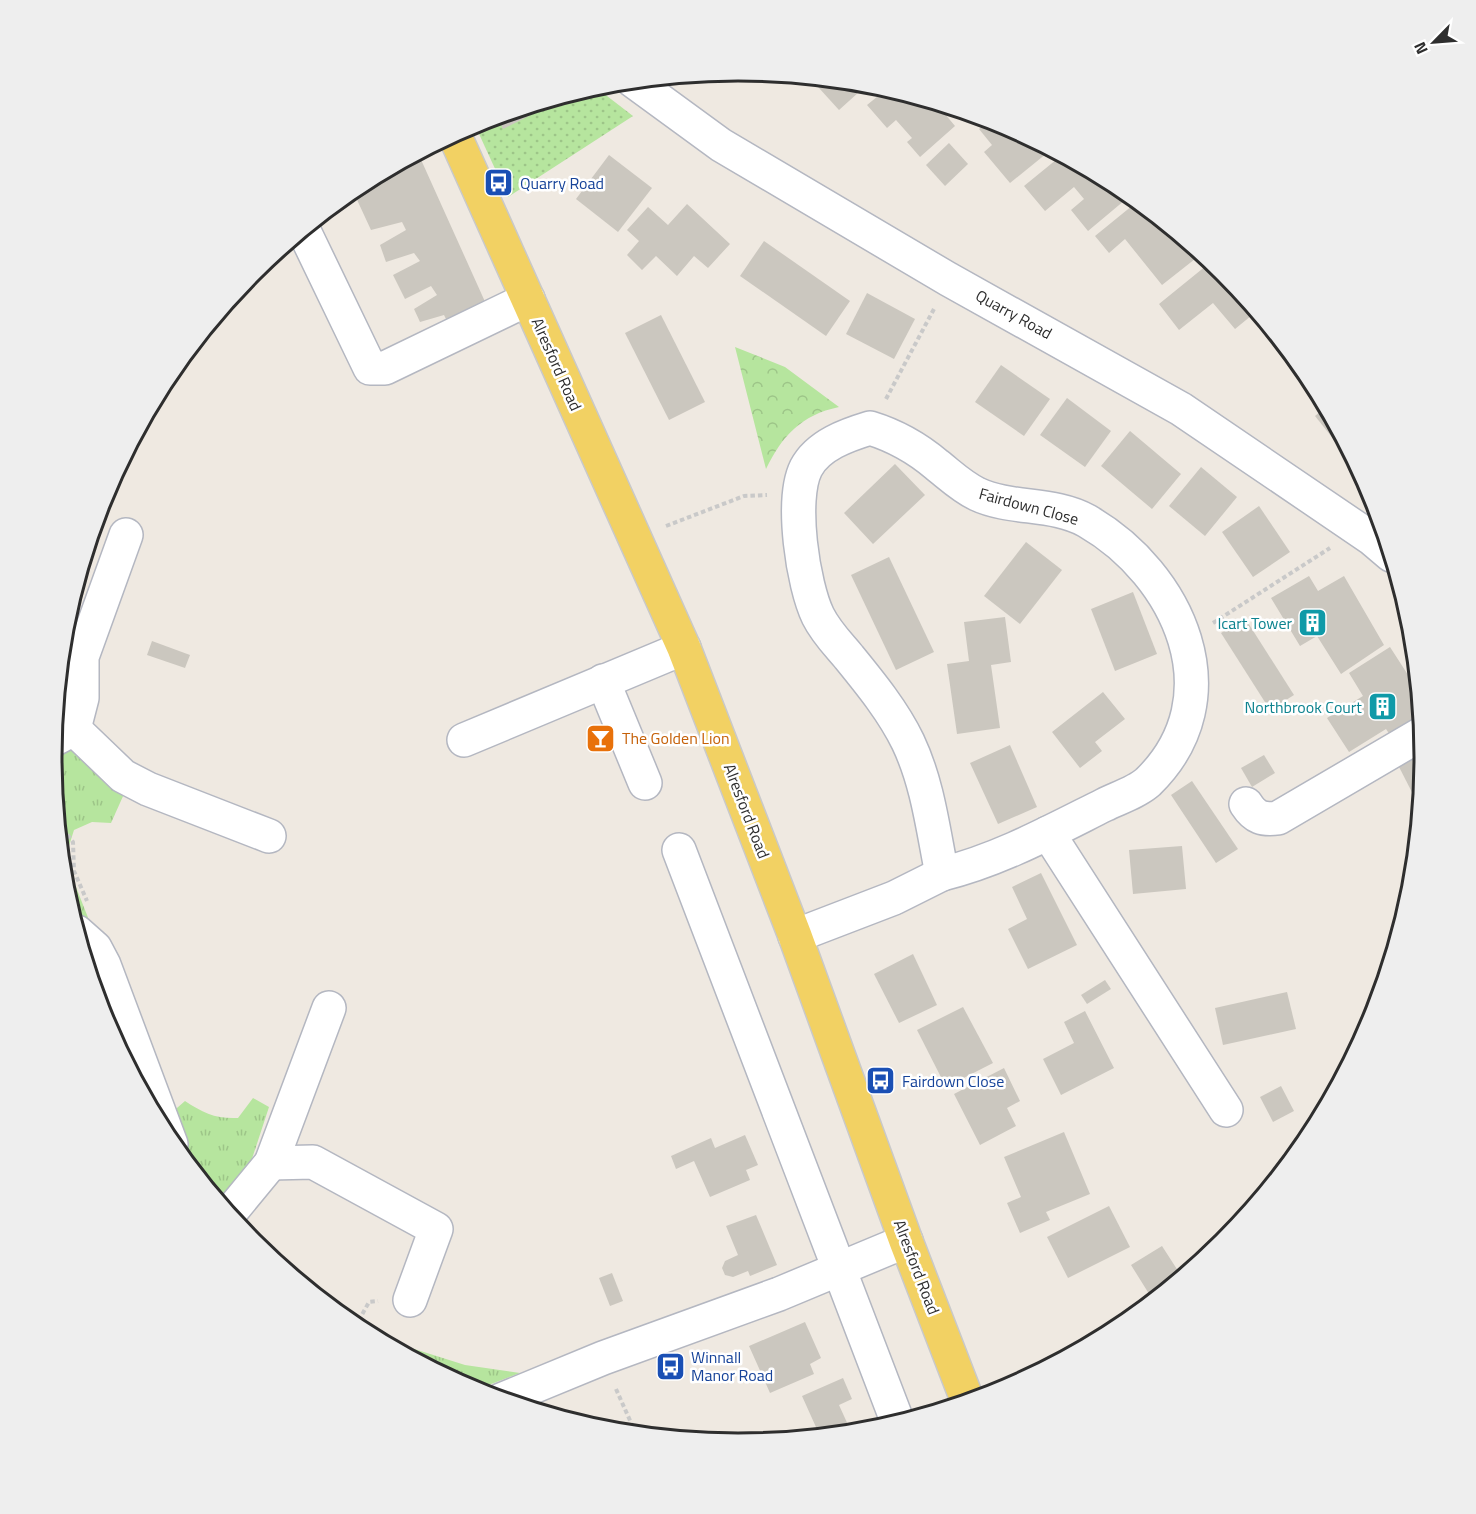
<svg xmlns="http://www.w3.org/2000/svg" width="1476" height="1514" font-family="'Titillium Web',sans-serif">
<defs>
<pattern id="grass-tufts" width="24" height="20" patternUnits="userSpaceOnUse" patternTransform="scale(1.5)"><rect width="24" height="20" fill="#b6e59e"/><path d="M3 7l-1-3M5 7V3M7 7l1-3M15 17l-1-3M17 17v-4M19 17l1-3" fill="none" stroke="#9dc588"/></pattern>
<pattern id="park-crowns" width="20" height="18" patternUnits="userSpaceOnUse" patternTransform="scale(1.5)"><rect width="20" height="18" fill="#b6e59e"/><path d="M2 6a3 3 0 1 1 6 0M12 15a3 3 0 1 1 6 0" fill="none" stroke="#9dc588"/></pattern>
<pattern id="garden-dots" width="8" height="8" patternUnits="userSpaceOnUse" patternTransform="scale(1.5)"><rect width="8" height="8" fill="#b6e59e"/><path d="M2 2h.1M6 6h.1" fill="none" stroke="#9dc588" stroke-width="1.8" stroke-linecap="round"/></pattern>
</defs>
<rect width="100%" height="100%" fill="#efe9e1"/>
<g fill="url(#grass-tufts)">
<path d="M59,674l10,9v20l-14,16z"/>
<path d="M80,743l44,51 -13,29 -19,-1 -18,8 -6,19 -1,15 29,74 -25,-25 -7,-22 -13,-134v-4z"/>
<path d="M253,1098l16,9 -22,67 -14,18 -16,6 -22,-25 -25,-59 15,-13c18,12 31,18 53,17z"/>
<path d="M370,1335l95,30 55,8 -47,18z"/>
</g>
<path fill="url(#park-crowns)" d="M735,347l50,20 54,40c-38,8 -57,29 -73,62z"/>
<path fill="url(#garden-dots)" d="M594,86l39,30 -125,81 -34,-74z"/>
<g fill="#cbc7bf">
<path d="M738,70l10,1 -8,8 -7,-8z"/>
<path d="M809,77l60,6 -30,27z"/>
<path d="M888,88l47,14 20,24 -35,31 -13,-15 5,-4 -16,-18 -9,8 -20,-23z"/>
<path d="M534,104l3,8 -34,17 -6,-13z"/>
<path d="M991,119l10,3 51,27 -42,34 -26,-31 8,-7 -13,-16z"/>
<path d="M949,143l19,21 -23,22 -19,-21z"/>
<path d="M418,153l73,162 -42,10 -5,-10 -24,7 -6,-13 23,-14 -6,-9 -26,13 -12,-24 27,-14 -6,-8 -28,9 -6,-17 26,-15 -4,-8 -31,8 -19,-41z"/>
<path d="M609,155l43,33 -34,44 -42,-33z"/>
<path d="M1062,155l58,31 11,9 -43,36 -17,-21 13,-11 -10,-12 -29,24 -21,-25z"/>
<path d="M1138,201l23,26 6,-3 28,35 -33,26 -37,-46 -16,14 -14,-17z"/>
<path d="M687,204l43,40 -22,24 -14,-12 -17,20 -21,-20 -14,14 -15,-15 12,-14 -12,-11 21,-23 20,18z"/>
<path d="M764,241l86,60 -24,35 -86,-60z"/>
<path d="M1212,261l12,10 33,40 -22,18 -22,-26 -34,27 -20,-26z"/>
<path d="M867,293l48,26 -21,40 -48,-25z"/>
<path d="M661,315l44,87 -36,18 -44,-87z"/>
<path d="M1272,331l34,41 -8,6 -33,-42z"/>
<path d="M1001,365l49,34 -26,37 -49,-34z"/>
<path d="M1067,398l44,33 -26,36 -45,-32z"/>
<path d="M1326,407l34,64h-1l-44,-55z"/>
<path d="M1130,431l51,43 -29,35 -51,-43z"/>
<path d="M895,464l30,31 -52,49 -29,-31z"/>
<path d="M1201,467l36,30 -32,39 -36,-30z"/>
<path d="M1259,506l31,46 -37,25 -31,-45z"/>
<path d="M1026,542l36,28 -42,54 -36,-28z"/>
<path d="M889,557l45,95 -38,18 -45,-95z"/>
<path d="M1309,576l9,15 26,-15 40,69 -43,29 -24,-38 -17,10 -29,-48z"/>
<path d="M1133,592l24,62 -42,17 -24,-62z"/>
<path d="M1005,617l6,45 -20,3 9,63 -43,6 -10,-70 22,-3 -5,-39z"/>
<path d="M1245,618l49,77 -24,15 -49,-77z"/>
<path d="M152,641l38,14 -5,13 -38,-13z"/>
<path d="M1390,647l29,45 3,31 -28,18 -8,-12 -37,23 -22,-34 36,-22 -14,-23z"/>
<path d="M1103,692l22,27 -30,23 7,9 -22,17 -28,-36z"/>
<path d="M1010,745l27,62 -39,17 -28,-61z"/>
<path d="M1424,749l-3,53 -3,2 -21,-41z"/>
<path d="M1264,755l11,18 -23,14 -11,-19z"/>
<path d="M1192,781l46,68 -22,14 -45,-68z"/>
<path d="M1182,846l4,43 -53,5 -4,-44z"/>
<path d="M1041,873l36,72 -49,24 -20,-40 19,-10 -15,-32z"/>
<path d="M913,954l24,51 -38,18 -25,-49z"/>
<path d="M1105,980l6,9 -24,15 -6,-9z"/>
<path d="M1287,992l9,37 -73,16 -8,-37z"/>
<path d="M963,1007l30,56 -47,24 -29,-57z"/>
<path d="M1085,1011l29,57 -53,27 -18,-36 31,-16 -10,-21z"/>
<path d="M1004,1068l16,33 -13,7 9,18 -36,19 -26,-51z"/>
<path d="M1281,1086l13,25 -21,11 -13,-25z"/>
<path d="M1064,1132l26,62 -44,18 4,8 -30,13 -13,-30 14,-6 -17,-40z"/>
<path d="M745,1135l13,30 -12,5 4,10 -40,17 -16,-36 -18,8 -5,-13 40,-18 4,10z"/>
<path d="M1109,1206l21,41 -62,31 -21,-41z"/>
<path d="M756,1215l21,50 -27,11 -2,-5 -15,6 -8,-2 -3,-7 3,-7 13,-6 -12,-29z"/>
<path d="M1162,1246l20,31 -22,18 -1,-2 -8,4 -20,-32z"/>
<path d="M612,1273l11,28 -13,5 -11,-28z"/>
<path d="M805,1322l16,36 -11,6 4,10 -44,19 -21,-47z"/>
<path d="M843,1378l9,21 -13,6 10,22 -19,8 -10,1 -18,-40z"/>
</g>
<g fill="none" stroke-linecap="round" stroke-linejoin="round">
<defs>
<g id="minor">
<path d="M632,80l89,65 227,134 233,130 190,129 20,17"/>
<path d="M303,229l67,139h15l143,-69"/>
<path d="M870,428c26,8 47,20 67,37 14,11 24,21 40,29 34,16 76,8 110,27 92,53 148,176 61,261 -11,10 -30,16 -44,23 -52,26 -105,55 -162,69 -9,-44 -14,-90 -34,-132 -15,-31 -38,-59 -60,-86 -11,-13 -22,-24 -30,-40 -15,-31 -28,-116 -12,-148 12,-23 41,-33 64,-40z"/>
<path d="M603,681l42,102"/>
<path d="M74,729l49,47 25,13 121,47"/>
<path d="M53,740l21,-11 8,-31v-41l44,-122"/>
<path d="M464,740l220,-92"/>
<path d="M1246,804c9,14 17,16 32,14l145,-85"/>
<path d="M1048,833l178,277"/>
<path d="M679,850l219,573"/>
<path d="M77,932l18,16 9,17 67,179"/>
<path d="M795,936l99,-38 48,-24"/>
<path d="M271,1163l42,-1 123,67 -26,71"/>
<path d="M229,1214l42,-51 58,-155"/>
<path d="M501,1400l102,-42 176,-64 127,-53"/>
</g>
<path id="major" d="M454,134l230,514 111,288 111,305 62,161"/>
</defs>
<use href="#minor" stroke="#b4b7c1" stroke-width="36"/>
<use href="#major" stroke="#c9c9c9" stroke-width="36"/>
<g stroke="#c9c9c9" stroke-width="4" stroke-dasharray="4.5 3" stroke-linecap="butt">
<path d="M886,399l49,-92"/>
<path d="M666,526l78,-30 23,-1"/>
<path d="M1213,623l117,-75"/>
<path d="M58,823l15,19 1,29 13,30"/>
<path d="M355,1327l14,-25 9,-1"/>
<path d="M616,1389l20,45"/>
</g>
<use href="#minor" stroke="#fff" stroke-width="33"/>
<use href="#major" stroke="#f2d163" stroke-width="33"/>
</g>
<defs>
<symbol id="bus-square" viewBox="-11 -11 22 22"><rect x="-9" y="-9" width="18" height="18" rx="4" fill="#1a4fb4" stroke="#fff"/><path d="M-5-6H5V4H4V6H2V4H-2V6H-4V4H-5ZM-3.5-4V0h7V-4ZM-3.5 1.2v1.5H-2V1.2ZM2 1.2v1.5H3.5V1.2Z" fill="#fff"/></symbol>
<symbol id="building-square" viewBox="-11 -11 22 22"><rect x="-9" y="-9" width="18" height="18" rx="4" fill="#0f9aa8" stroke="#fff"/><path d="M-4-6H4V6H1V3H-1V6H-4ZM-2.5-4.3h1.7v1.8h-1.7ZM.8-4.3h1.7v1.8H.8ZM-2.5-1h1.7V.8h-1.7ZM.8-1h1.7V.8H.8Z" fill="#fff"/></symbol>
<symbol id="bar-square" viewBox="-11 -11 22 22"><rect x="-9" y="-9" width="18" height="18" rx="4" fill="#e8710a" stroke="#fff"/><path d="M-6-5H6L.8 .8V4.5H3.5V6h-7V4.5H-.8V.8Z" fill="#fff"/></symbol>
</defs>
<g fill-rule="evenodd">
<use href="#bus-square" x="482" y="166" width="33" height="33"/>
<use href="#building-square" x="1296" y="606" width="33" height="33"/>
<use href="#building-square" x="1366" y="690" width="33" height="33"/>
<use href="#bar-square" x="584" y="722" width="33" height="33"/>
<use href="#bus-square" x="864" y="1064" width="33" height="33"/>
<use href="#bus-square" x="654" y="1350" width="33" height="33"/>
</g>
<g text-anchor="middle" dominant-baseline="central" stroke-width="5" stroke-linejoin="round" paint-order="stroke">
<g font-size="16" fill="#164399" stroke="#fff" text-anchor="start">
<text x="520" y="183">Quarry Road</text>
<text x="902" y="1081">Fairdown Close</text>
<text x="691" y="1357">Winnall<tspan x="691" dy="18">Manor Road</tspan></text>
</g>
<g font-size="16" fill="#2e2e2e" stroke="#fff">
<text transform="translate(1014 314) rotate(29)">Quarry Road</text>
<text transform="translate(557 364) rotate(66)">Alresford Road</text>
<text transform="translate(1029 506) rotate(15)">Fairdown Close</text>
<text transform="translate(747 811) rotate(69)">Alresford Road</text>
<text transform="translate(917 1267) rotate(69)">Alresford Road</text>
</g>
<g font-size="16" fill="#0d838f" stroke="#fff" text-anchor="end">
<text x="1292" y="623">Icart Tower</text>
<text x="1362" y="707">Northbrook Court</text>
</g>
<g font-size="16" fill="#c56008" stroke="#fff" text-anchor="start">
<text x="622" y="738">The Golden Lion</text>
</g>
</g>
<path d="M0 0H1476V1514H0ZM62 757a676 676 0 1 1 1352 0a676 676 0 1 1-1352 0Z" fill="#eee" fill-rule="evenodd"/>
<path fill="none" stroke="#2e2e2e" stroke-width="3" d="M62 757a676 676 0 1 1 1352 0a676 676 0 1 1-1352 0Z"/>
<g transform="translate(1434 42) rotate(245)" stroke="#ffffff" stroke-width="4.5" paint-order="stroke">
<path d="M0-4.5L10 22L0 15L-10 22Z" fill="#2e2e2e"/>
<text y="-9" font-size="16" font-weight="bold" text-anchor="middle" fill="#2e2e2e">N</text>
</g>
</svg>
